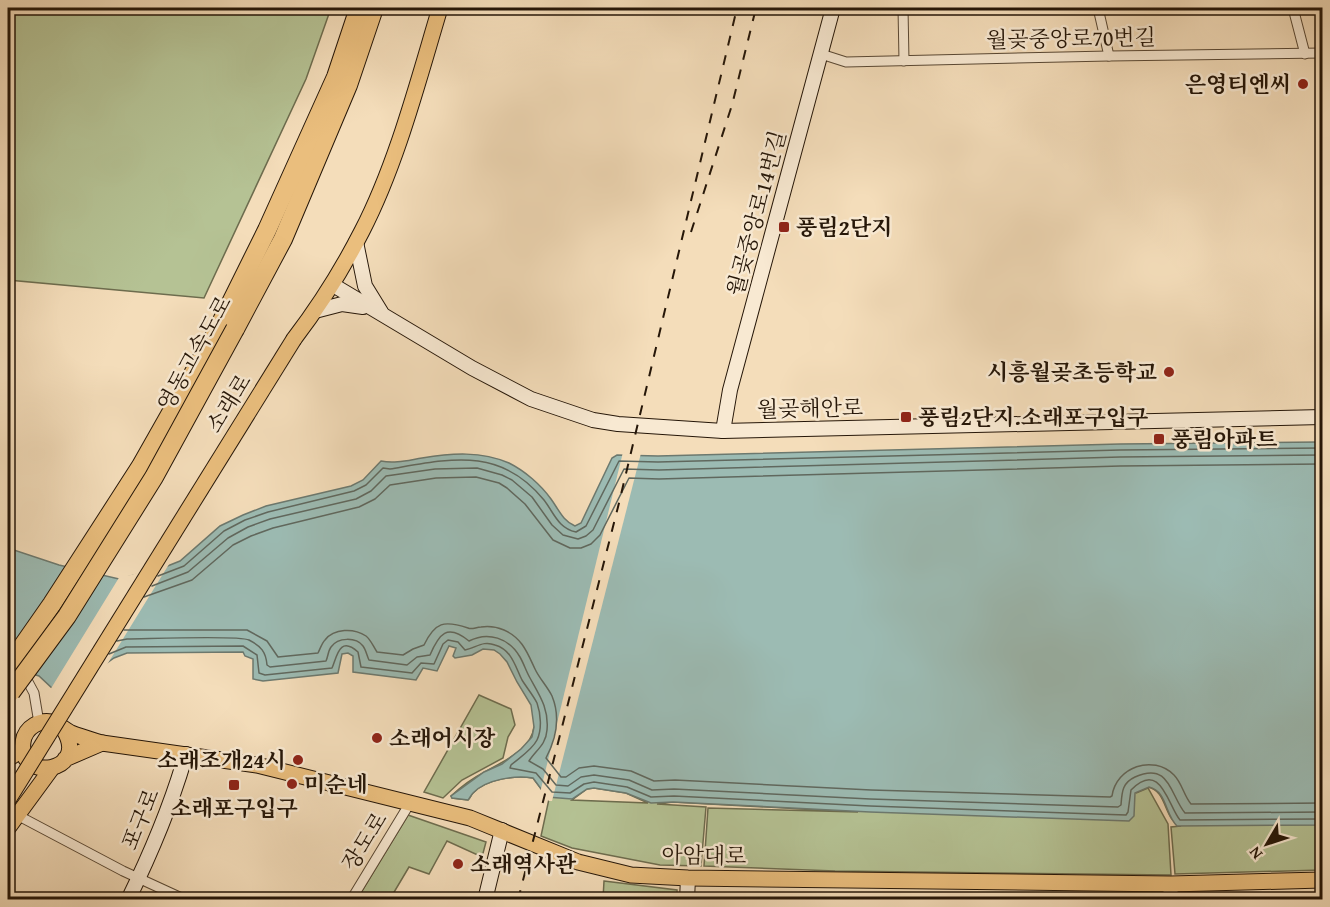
<svg xmlns="http://www.w3.org/2000/svg" width="1330" height="907" font-family="'Gentium Book Plus','Noto Serif KR',serif">
<rect width="100%" height="100%" fill="#f4ddba"/>
<filter id="stains"><feTurbulence type="fractalNoise" baseFrequency=".00333" numOctaves="4"/><feColorMatrix values="0 0 0 0 .2 0 0 0 0 .09 0 0 0 0 .02 0 0 0 .5 -.17"/></filter>
<radialGradient id="worn" r=".72"><stop offset=".6" stop-color="#630" stop-opacity="0"/><stop offset="1" stop-color="#630" stop-opacity=".3"/></radialGradient>
<g fill="#b5c294" stroke="#6d6c4e" stroke-width="1.5" fill-rule="evenodd">
<path d="M8,8h323l-25,71 -102,219 -196,-18z"/>
<path d="M479,695l32,14 4,16 -7,12 -5,21 -41,22 -19,18 -19,-6z"/>
<path d="M534,727l628,23 160,75v45l-147,4 -4,-47 10,-1c-18,-6 -13,-35 -33,-39l-12,6 12,-5 20,36 3,51 -336,-4 -131,-5 4,-58 150,4 -185,-10 -16,2 49,3 -5,59 -41,-1 -88,-17 -31,-12 8,-37 -16,-21c-17,-3 -47,1 -60,15 -2,2 -3,5 -5,7l-16,-2 -1,-2c10,-9 20,-17 32,-23 18,-11 48,-22 51,-46zM594,788l32,5 22,10 -76,-3 15,-11z"/>
<path d="M408,815l78,27 -4,15 -35,-16 -18,33 -20,-7 -19,32h-33z"/>
<path d="M604,881l73,9v9h-74z"/>
</g>
<path fill="#9cbbb3" stroke="#6c796f" stroke-width="1.5" d="M1320,442h2v383l-145,1c-12,-11 -10,-35 -28,-39l-14,6 -1,23 -5,5 -259,-9 -197,-10 -22,1 -25,-10 -32,-5 -7,1 -15,10 -25,-2 -14,-19c-17,-3 -47,1 -60,15 -2,2 -3,5 -5,7l-16,-2 -1,-2 33,-24 18,-8 19,-15 11,-12 2,-10 -3,-22 -14,-23 -10,-20 -7,-8 -6,-4 -11,-1 -11,6 -17,3 -2,-2 3,-8 -7,-2 -12,25 -14,-3 -7,12 -63,-8v-16l-5,-3 -6,1 -4,19 -75,8 -10,-2v-20l-8,-3 -2,-4 -116,1 -13,5 -46,33 -15,-2 -14,-13 -31,-10v-118l51,17 60,14 46,-12 15,-6 40,-35 23,-11 23,-9 85,-20 12,-6 18,-19c14,3 28,-1 41,-3 30,-5 59,-7 87,5 16,8 32,22 42,36 8,11 12,22 24,27l6,-3 31,-65 5,-3 41,1 462,-12z"/>
<g fill="#f4ddba">
<path d="M623,452l18,1 -89,348h-3l-9,-8z"/>
<path d="M171,561l-66,107 -36,26 -11,1 -8,-5 70,-114 11,-1z"/>
</g>
<g fill="none" stroke-linecap="round" stroke-linejoin="round">
<g stroke="#60685e" stroke-width="1.5">
<path d="M158,576l26,-10 40,-35 21,-11 23,-8 86,-21 12,-6 17,-17 7,1c60,-10 110,-23 154,31 10,13 14,28 32,32l10,-6 33,-65 39,1 462,-12 202,-2"/>
<path d="M152,586l36,-14 40,-34 20,-11 22,-8 86,-20 15,-8 15,-15 49,-7 42,-1 25,7 10,5 20,17 20,28 11,10 15,4 8,-3 7,-6 31,-61 35,1 461,-13 202,-2"/>
<path d="M144,597l48,-17 41,-35 18,-9 22,-8 86,-21 16,-8 15,-14 46,-7 40,-1 23,6 8,5 18,16 28,36 17,8h11l10,-4 9,-9 29,-57 30,1 461,-13 202,-2"/>
<path d="M124,630h123l20,11 11,16 40,-4c2,-4 4,-10 7,-13 9,-12 29,-12 41,-4 5,4 7,10 11,16l26,3 10,-6 11,-4c11,-23 20,-25 44,-17 4,2 8,-1 13,-1 7,-1 16,0 23,3 18,8 23,22 31,39 4,9 12,17 17,27 9,22 4,43 -6,62l15,19h5l13,-9 15,-2 37,5 23,10 21,-1 196,10 239,7 2,-1c4,-29 41,-42 62,-21 8,8 10,21 17,29l131,-1"/>
<path d="M117,641l10,-2c18,0 112,-4 122,1 12,6 17,12 18,25l3,2 56,-6c2,-4 2,-10 5,-14 7,-10 25,-10 32,-1 3,4 4,10 6,14l38,5 10,-8 13,-2c9,-21 17,-32 39,-14 19,-10 40,-3 51,16 4,7 6,14 10,21 10,18 19,31 17,52 -1,15 -11,20 -18,31l14,8 13,16 12,1 13,-9 13,-2 35,5 23,10 22,-1 196,10 248,8 3,-2c1,-13 1,-22 14,-28 35,-16 35,18 50,36l137,-1"/>
<path d="M109,654l17,-7 117,-1 14,9 2,18 6,2 67,-7c5,-11 7,-33 26,-16l3,15 51,6 9,-10 13,1 9,-20 5,-4 10,2 7,8c11,-2 18,-10 30,-5 17,5 20,21 27,35 5,8 11,15 15,23 4,11 5,27 0,37 -5,10 -18,18 -26,25l-1,3 26,5 16,19 18,1 14,-9 10,-2 33,5 24,10 23,-1 196,10 256,9 2,-3 3,-22c30,-31 37,16 49,30l142,-1"/>
</g>
<defs>
<g id="street">
<path d="M903,8l1,53"/>
<path d="M1098,8l11,48"/>
<path d="M1293,8l12,46"/>
<path d="M821,54l25,8 263,-6 213,-3"/>
<path d="M20,678l7,2 7,13 5,30"/>
<path d="M17,815l106,56 63,29"/>
<path d="M351,900l59,-97"/>
</g>
<g id="secondary">
<path d="M356,242l9,44 16,26"/>
<path d="M333,285l139,83 59,31 62,21 25,4 105,7 599,-14"/>
<path d="M315,311l27,-7 21,3"/>
<path d="M723,431l7,-41 103,-382"/>
<path d="M128,900c23,-47 44,-97 58,-146"/>
<path d="M485,900l17,-70"/>
<path d="M687,900l1,-22"/>
<path d="M1170,900l1,-16"/>
</g>
<g id="primary">
<path d="M294,339c26,-34 48,-69 68,-108 35,-68 56,-150 78,-223"/>
<path d="M64,730c26,43 -47,53 -41,12 2,-15 18,-24 32,-19 6,3 10,7 16,10 10,4 21,7 31,10l-37,16"/>
<path d="M102,743l155,22 213,53 108,44 53,13 57,3 483,6 151,-4"/>
<path d="M8,759l15,-10"/>
<path d="M8,828l44,-60"/>
</g>
<g id="highway">
<path d="M235,329l48,-90 65,-154 26,-77"/>
<path d="M8,667l44,-63 89,-138 73,-129 53,-107 69,-153 23,-69"/>
</g>
</defs>
<use href="#street" stroke="#594834" stroke-width="11"/>
<use href="#secondary" stroke="#251608" stroke-width="16"/>
<use href="#primary" stroke="#251608" stroke-width="17"/>
<use href="#highway" stroke="#251608" stroke-width="20"/>
<use href="#street" stroke="#f8e9d2" stroke-width="9"/>
<use href="#secondary" stroke="#f8e9d2" stroke-width="14"/>
<use href="#primary" stroke="#eabe7d" stroke-width="15"/>
<use href="#highway" stroke="#eabe7d" stroke-width="18"/>
<g stroke="#251608" stroke-width="2" stroke-dasharray="10 10" stroke-linecap="butt">
<path d="M691,232l41,-127 24,-97"/>
<path d="M518,900l100,-393 119,-499"/>
</g>
<defs>
<path id="primary-bridge" d="M8,800l286,-461"/>
<path id="highway-bridge" d="M11,692l56,-76 87,-139 81,-148"/>
</defs>
<use href="#primary-bridge" stroke="#251608" stroke-width="17" stroke-linecap="butt"/>
<use href="#highway-bridge" stroke="#251608" stroke-width="20" stroke-linecap="butt"/>
<use href="#primary-bridge" stroke="#eabe7d" stroke-width="15"/>
<use href="#highway-bridge" stroke="#eabe7d" stroke-width="18"/>
</g>
<g fill="#8f2418" stroke="#f8e9d2" stroke-width="2">
<circle cx="1303" cy="84" r="6"/>
<rect x="778" y="221" width="12" height="12" rx="3"/>
<circle cx="1169" cy="372" r="6"/>
<rect x="900" y="411" width="12" height="12" rx="3"/>
<rect x="1153" y="433" width="12" height="12" rx="3"/>
<circle cx="377" cy="738" r="6"/>
<circle cx="298" cy="760" r="6"/>
<circle cx="292" cy="784" r="6"/>
<rect x="228" y="779" width="12" height="12" rx="3"/>
<circle cx="458" cy="864" r="6"/>
</g>
<g text-anchor="middle" dominant-baseline="central" stroke-width="5" stroke-linejoin="round" paint-order="stroke">
<g font-size="22" fill="#251608" stroke="#f8e9d2">
<text transform="translate(1071 38) rotate(-1)">월곶중앙로70번길</text>
<text transform="translate(756 213) rotate(-75)">월곶중앙로14번길</text>
<text transform="translate(194 353) rotate(-61)">영동고속도로</text>
<text transform="translate(228 403) rotate(-58)">소래로</text>
<text transform="translate(810 408) rotate(-1)">월곶해안로</text>
<text transform="translate(140 819) rotate(-68)">포구로</text>
<text transform="translate(364 841) rotate(-58)">장도로</text>
<text transform="translate(704 855) rotate(1)">아암대로</text>
</g>
<g font-size="22" font-weight="bold" fill="#251608" stroke="#f8e9d2" text-anchor="start">
<text x="1291" y="84" text-anchor="end">은영티엔씨</text>
<text x="796" y="227">풍림2단지</text>
<text x="1157" y="372" text-anchor="end">시흥월곶초등학교</text>
<text x="918" y="417">풍림2단지.소래포구입구</text>
<text x="1171" y="439">풍림아파트</text>
<text x="389" y="738">소래어시장</text>
<text x="286" y="760" text-anchor="end">소래조개24시</text>
<text x="304" y="784">미순네</text>
<text x="234" y="808" text-anchor="middle">소래포구입구</text>
<text x="470" y="864">소래역사관</text>
</g>
</g>
<rect width="1330" height="907" fill="none" stroke="#f4ddba" stroke-width="30"/>
<rect x="9" y="9" width="1312" height="889" fill="none" stroke="#251608" stroke-width="3"/>
<rect x="15" y="15" width="1300" height="877" fill="none" stroke="#251608" stroke-width="1.5"/>
<g transform="translate(1267 844) rotate(231)" stroke="#f8e9d2" stroke-width="4.5" paint-order="stroke">
<path d="M0-4.5L10 22L0 15L-10 22Z" fill="#251608"/>
<text y="-9" font-size="16" font-weight="bold" text-anchor="middle" fill="#251608">N</text>
</g>
<rect width="100%" height="100%" filter="url(#stains)"/>
<rect width="100%" height="100%" fill="url(#worn)"/>
</svg>
